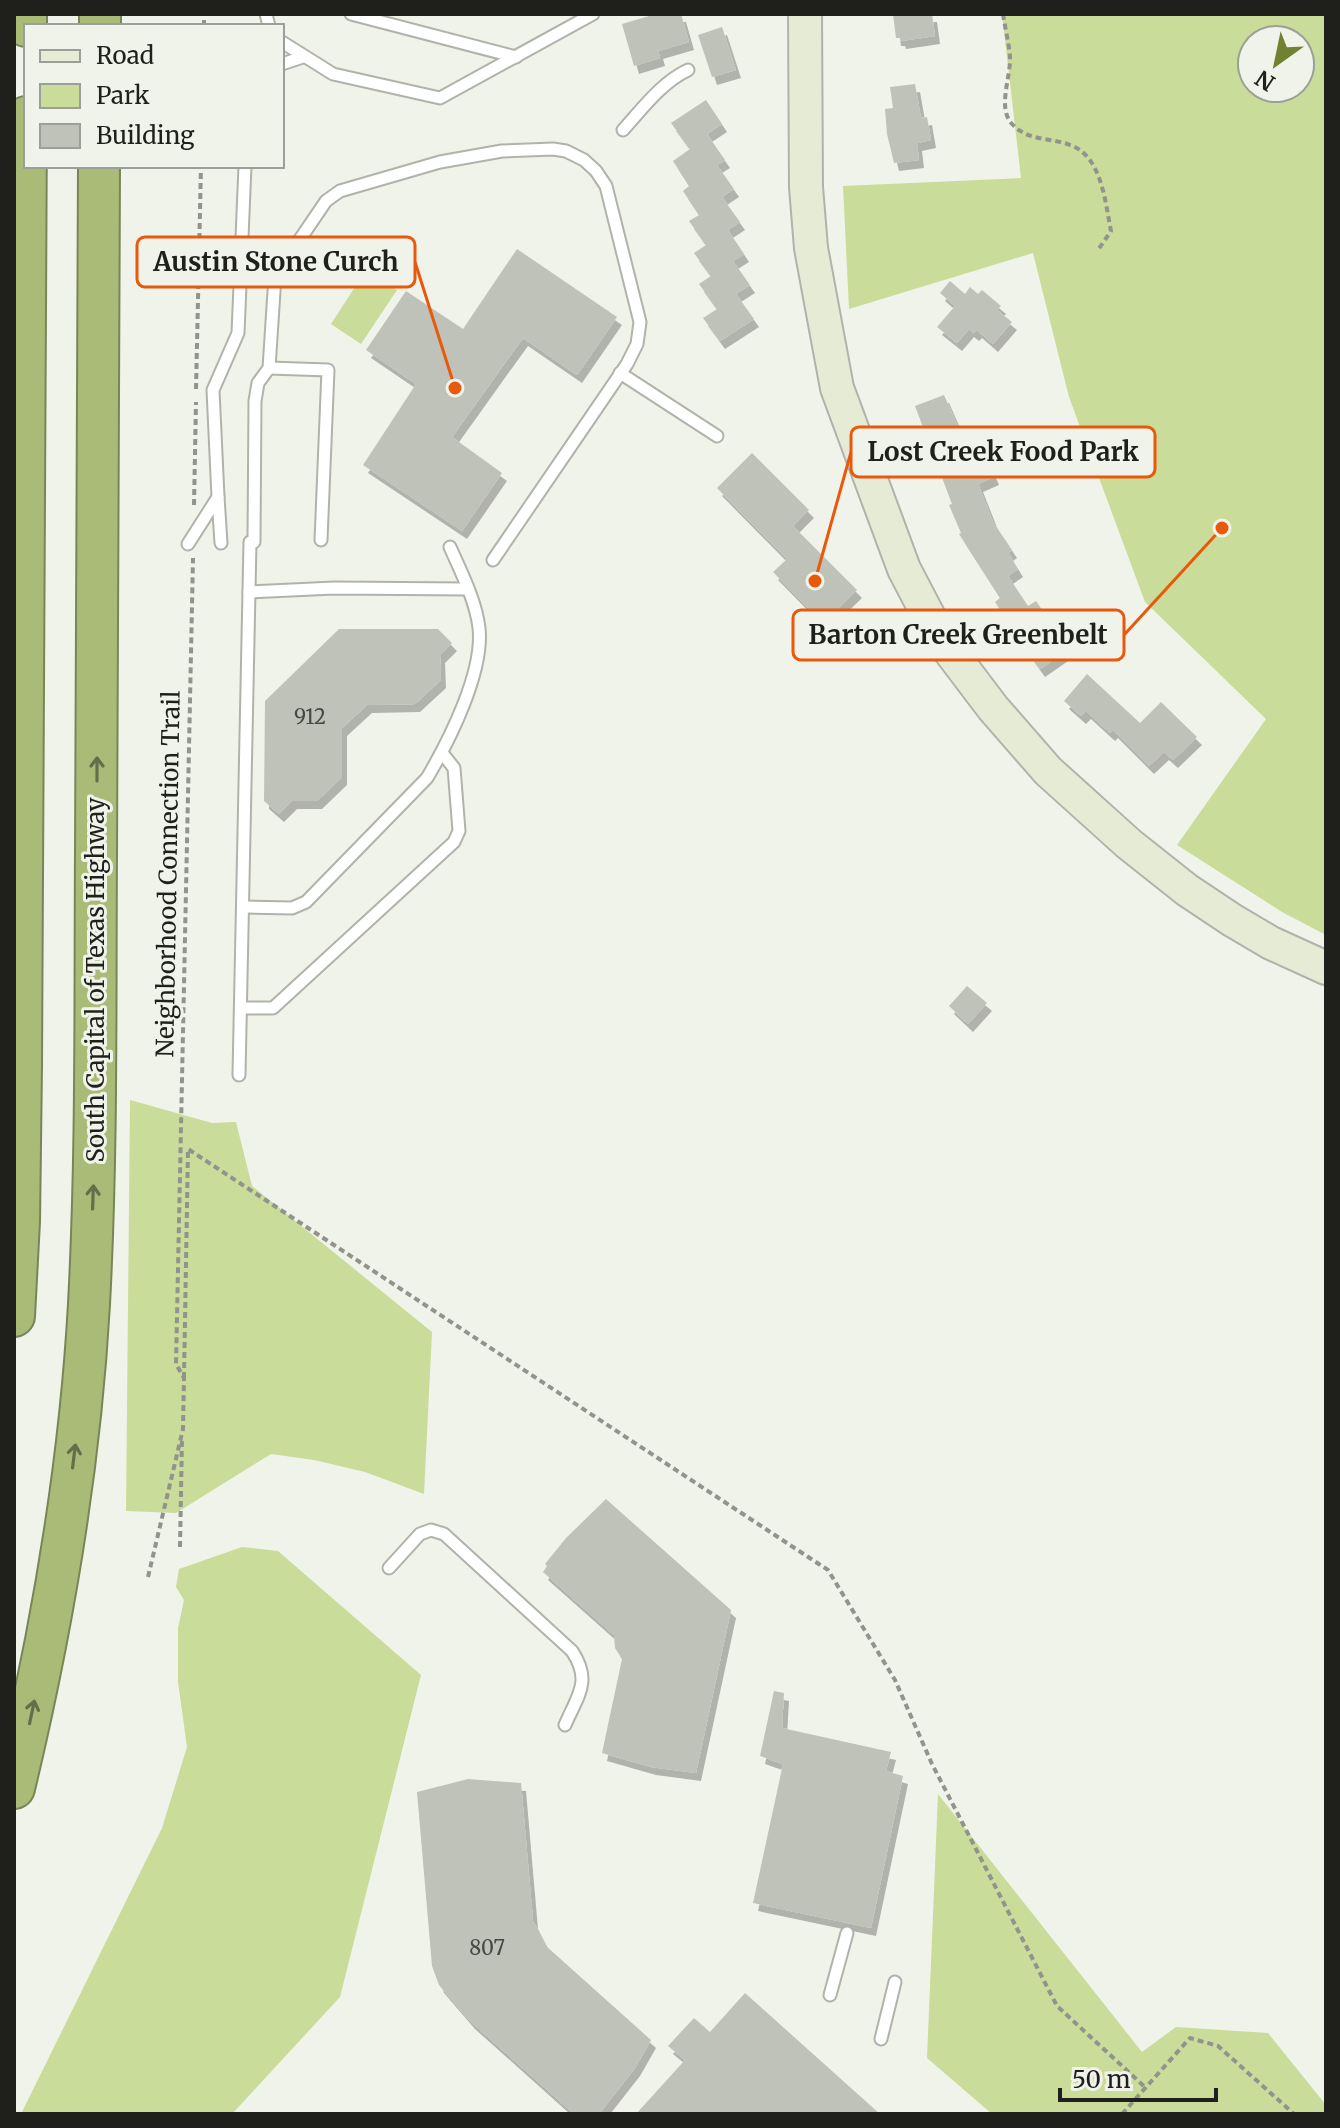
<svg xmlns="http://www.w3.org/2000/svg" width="1340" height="2128" font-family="Merriweather,serif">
<defs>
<filter id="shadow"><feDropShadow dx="5" dy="8" stdDeviation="0" flood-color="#0004"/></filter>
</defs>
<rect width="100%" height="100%" fill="#f0f3e9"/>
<g fill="#cadc99" fill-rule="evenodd">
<path d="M1002,14h324v921l-44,-23 -105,-67 89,-126 -121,-117 -76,-205 -36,-144 -184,56 -6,-123 178,-8zM1300,40v48h-48v-48z"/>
<path d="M366,270l31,20 -36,54 -30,-20z"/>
<path d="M130,1100l82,23 24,-1 16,64 180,146 -8,162 -59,-22 -51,-12 -43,-6 -95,59 -50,-2z"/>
<path d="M242,1547l36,4 143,124 -81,322 -108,117h-211l141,-286 25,-81 -9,-65v-54l6,-28 -8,-13 3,-18z"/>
<path d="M938,1794l204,258 34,-25 92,6 58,72v9h-334l-65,-56z"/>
</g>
<g fill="#bfc2b8" filter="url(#shadow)">
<path d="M656,14h25l8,28 -31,9 2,7 -26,8 -12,-42z"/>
<path d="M893,14h39l3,22 -34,5 -1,-3h-4z"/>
<path d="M722,27l14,43 -24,7 -14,-42z"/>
<path d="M915,84l6,34 6,-1 4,23 -14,3 2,17 -25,3 -7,-29 -2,-25 8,-1 -3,-21z"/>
<path d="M706,100l16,24 -15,10 18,26 -8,5 17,24 -12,8 18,25 -12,8 16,24 -11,7 17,24 -14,9 18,25 -34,22 -17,-23 14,-9 -18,-25 12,-8 -17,-23 12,-8 -17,-24 10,-6 -16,-24 6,-5 -16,-25 17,-12 -19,-26z"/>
<path d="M517,249l100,68 -40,58 -54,-37 -21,29 -50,70 50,36 -40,58 -99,-66 53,-81 -50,-34 40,-59 57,38z"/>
<path d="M950,281l15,13 5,-7 8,7 4,-4 19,16 -4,4 15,12 -19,22 -16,-14 -3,3 -5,-4 -12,14 -20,-16 18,-21 -15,-13z"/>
<path d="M944,395l29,65 2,-1 2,6 10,-4 7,16 -16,7 15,38 19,28 -4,3 10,16 -10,7 20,30 8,-5 33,48 -29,20 -35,-48 2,-1 -12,-18 5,-4 -41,-64 2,-1 -12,-28 3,-1 -37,-98z"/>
<path d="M752,453l57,57 -16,16 64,64 -34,33 -50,-51 14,-13 -70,-71z"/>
<path d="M339,629h99l14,14 -12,12 1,25 -26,24 -48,1 -25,23v49l-25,24h-25l-13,13 -15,-13 1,-100z"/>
<path d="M1087,674l53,49 21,-21 36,35 -24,23 -9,-8 -15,14 -36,-36 -3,3 -24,-22 -5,5 -17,-15z"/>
<path d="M967,986l20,17 -19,21 -19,-18z"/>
<path d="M606,1499l125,111 -35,163 -45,-6 -49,-14 20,-94 -7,-11 -1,-13 -71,-63 4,-6 -2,-2 21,-26z"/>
<path d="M774,1691l10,2 -2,35 109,24 -5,19 17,5 -32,152 -118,-25 30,-139 -23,-8z"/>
<path d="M468,1779l53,4 12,138 13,25 105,94 -16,28 -36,46h-25l-104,-93 -31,-36 -7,-19 -15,-174z"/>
<path d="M745,1993l135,121h-244l49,-54 -17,-14 26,-28 16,14z"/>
</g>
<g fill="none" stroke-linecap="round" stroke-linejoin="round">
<defs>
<g id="lane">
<path d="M266,14l3,12"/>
<path d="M351,14l165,43"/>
<path d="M282,42l51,32 107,24 153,-84"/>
<path d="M282,64l21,-7"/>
<path d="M623,130c19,-21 39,-48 65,-60"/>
<path d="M269,368l59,2 -7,170"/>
<path d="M620,373l97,63"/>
<path d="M218,497l-5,-107 25,-57 7,-167"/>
<path d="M254,542l1,-141 3,-18 11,-15 6,-92 51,-75 14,-10 100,-29 62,-11 51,-2 13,2 18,9 12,11 10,15 34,136 -3,22 -10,20 -134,196"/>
<path d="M188,544l30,-47 3,46"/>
<path d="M249,592l85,-4 134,1"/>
<path d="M243,907l49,1 14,-6 121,-124c22,-37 57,-106 52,-150 -3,-27 -18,-56 -29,-81"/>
<path d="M241,1008h32l181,-166 5,-11 -5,-63 -12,-15"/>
<path d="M239,1075l11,-533"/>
<path d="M389,1568l31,-34 11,-4 13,4 128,117c20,30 6,44 -7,74"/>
<path d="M830,1995l17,-62"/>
<path d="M881,2039l14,-57"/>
</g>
<path id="secondary" d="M805,14l1,173 5,61 26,140 67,181 36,69 53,70 55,63 81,73 58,46 45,30 39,23 55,25"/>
<g id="highway">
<path d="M26,26v-12"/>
<path d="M100,26v-12"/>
<path d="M14,1316l5,-95 2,-155 5,-949"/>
<path d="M14,1788c38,-158 66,-321 75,-484 8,-150 6,-300 7,-450 1,-230 2,-459 3,-688"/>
</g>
</defs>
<use href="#lane" stroke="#b0b3aa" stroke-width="15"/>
<use href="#secondary" stroke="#b0b3aa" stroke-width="36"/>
<use href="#highway" stroke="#798558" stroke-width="44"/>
<g stroke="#91938c" stroke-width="4" stroke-dasharray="6 4" stroke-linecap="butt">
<path d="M1003,14c2,14 6,29 7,43 1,20 -13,51 2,67 17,18 38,13 58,21 32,11 35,57 41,86l-13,19"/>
<path d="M204,26v-12"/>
<path d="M196,389l5,-223"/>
<path d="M194,505l2,-103"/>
<path d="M184,1378l4,-229 640,421 67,110 37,84 125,242 89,82"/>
<path d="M180,1547l2,-109"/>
<path d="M148,1577l35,-148 1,-51 -8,-14 17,-806"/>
<path d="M1122,2114l68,-76 28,8 76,68"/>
</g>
<use href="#lane" stroke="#fff" stroke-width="11"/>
<use href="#secondary" stroke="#e6ebd6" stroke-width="32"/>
<use href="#highway" stroke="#aabb78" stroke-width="40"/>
</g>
<defs><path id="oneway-shaft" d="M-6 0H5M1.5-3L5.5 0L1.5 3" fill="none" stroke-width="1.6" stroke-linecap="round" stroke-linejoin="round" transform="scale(2)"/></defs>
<g stroke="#646e4a">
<use href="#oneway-shaft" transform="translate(97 769) rotate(-90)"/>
<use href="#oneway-shaft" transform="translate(93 1197) rotate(-88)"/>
<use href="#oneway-shaft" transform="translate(74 1456) rotate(-83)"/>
<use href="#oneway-shaft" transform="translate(32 1712) rotate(-78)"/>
</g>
<g text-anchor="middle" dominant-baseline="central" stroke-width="6" stroke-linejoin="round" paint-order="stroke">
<g font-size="20" fill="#474843">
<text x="310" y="716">912</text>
<text x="487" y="1947">807</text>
</g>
<g font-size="24" fill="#1f201c" stroke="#f0f3e9">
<text transform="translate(168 874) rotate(-89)">Neighborhood Connection Trail</text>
<text transform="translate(95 980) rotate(-90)">South Capital of Texas Highway</text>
</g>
</g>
<path fill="none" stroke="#e8590c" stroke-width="3" d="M455 388L415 262M815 581L851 452M1222 528L1124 635"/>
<g fill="#e8590c" stroke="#f0f3e9" stroke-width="3">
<circle cx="455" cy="388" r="8"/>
<circle cx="815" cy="581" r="8"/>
<circle cx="1222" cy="528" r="8"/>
</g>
<g fill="#f0f3e9" stroke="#e8590c" stroke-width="3">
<rect x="137" y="237" width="278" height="50" rx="8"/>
<rect x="851" y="427" width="304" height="50" rx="8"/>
<rect x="793" y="610" width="331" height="50" rx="8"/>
</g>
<g font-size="26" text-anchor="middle" font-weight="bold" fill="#1f201c">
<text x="276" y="271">Austin Stone Curch</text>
<text x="1003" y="461">Lost Creek Food Park</text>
<text x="958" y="644">Barton Creek Greenbelt</text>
</g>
<rect width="1340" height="2128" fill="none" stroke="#1f201c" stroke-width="32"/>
<rect x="24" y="24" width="260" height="144" fill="#f0f3e9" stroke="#9c9f97" stroke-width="2"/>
<rect x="40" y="50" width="40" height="12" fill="#e6ebd6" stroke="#9c9f97" stroke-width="2"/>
<text x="96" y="64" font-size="24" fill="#1f201c">Road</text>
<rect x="40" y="84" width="40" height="24" fill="#cadc99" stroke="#9c9f97" stroke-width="2"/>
<text x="96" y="104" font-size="24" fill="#1f201c">Park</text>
<rect x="40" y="124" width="40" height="24" fill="#bfc2b8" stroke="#9c9f97" stroke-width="2"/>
<text x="96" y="144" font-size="24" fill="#1f201c">Building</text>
<g transform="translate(1276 64) rotate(213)"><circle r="38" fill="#f0f3e9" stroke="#9c9f97" stroke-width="2"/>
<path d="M0-6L14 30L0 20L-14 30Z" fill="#708232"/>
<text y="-12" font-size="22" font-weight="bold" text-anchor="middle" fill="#1f201c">N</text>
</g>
<path d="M1060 2088v12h156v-12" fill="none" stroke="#1f201c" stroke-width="4"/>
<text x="1072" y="2088" font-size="24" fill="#1f201c" stroke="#f0f3e9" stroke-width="6" paint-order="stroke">50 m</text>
</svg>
